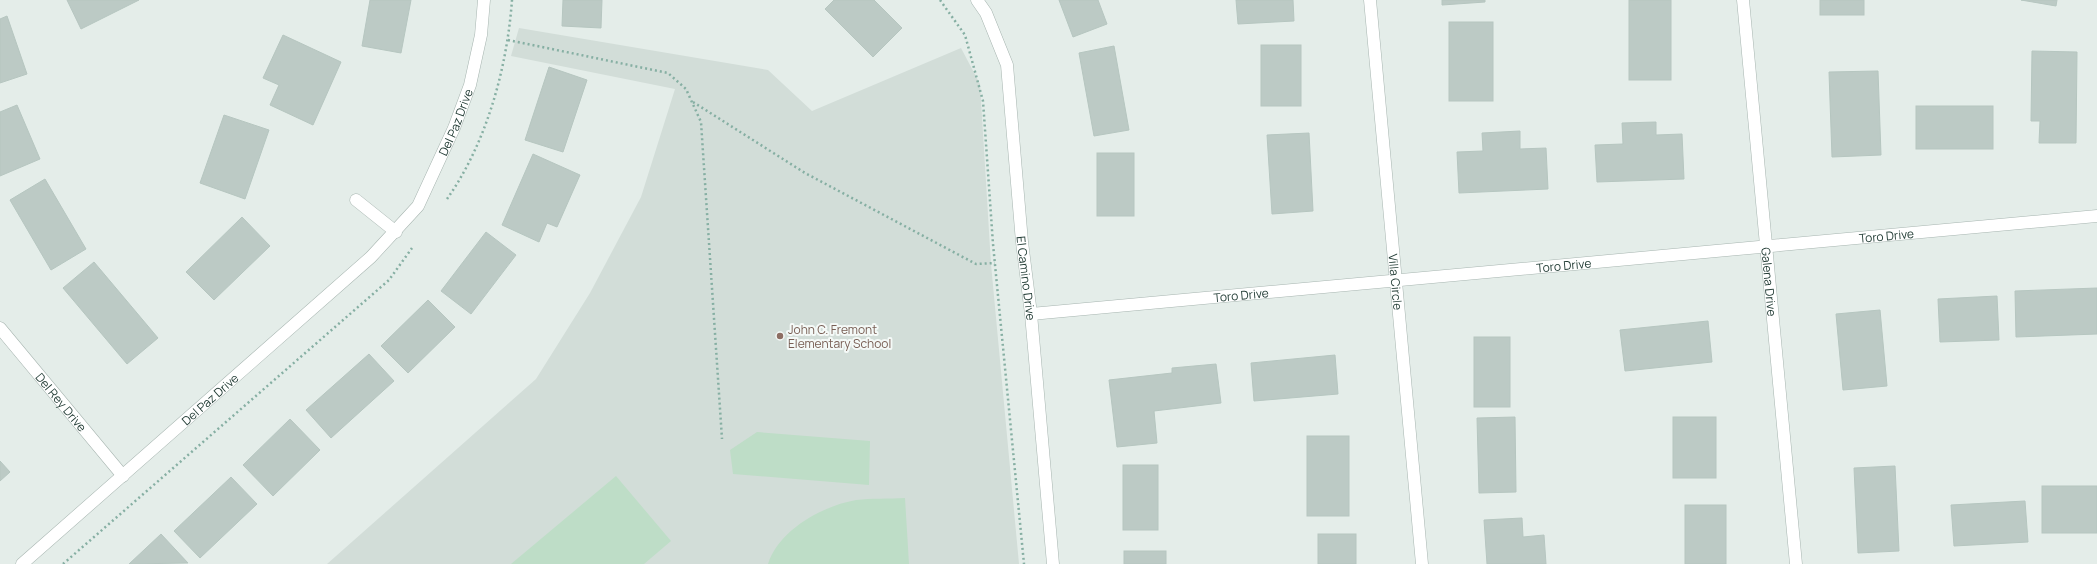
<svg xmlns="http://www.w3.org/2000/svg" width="2097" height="564" font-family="Manrope,sans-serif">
<rect width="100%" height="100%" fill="#e4ede9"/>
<path fill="#d2ddd8" d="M519,28l249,42 44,41 149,-63 19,36 11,180 28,300h-692l209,-185 54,-86 51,-96 34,-108 -164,-33z"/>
<g fill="#beddc7">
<path d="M757,432l113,9 -1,44 -136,-11 -3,-24z"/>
<path d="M616,476l55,65 -27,23h-133z"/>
<path d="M905,498l4,66h-141c11,-34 54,-58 88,-64 15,-2 33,-1 49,-2z"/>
</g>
<g fill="#bccac5" stroke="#b6c6c0">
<path d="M67,0h72l-58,29z"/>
<path d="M370,0h41l-10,53 -39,-7z"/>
<path d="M563,0h39l-1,28 -39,-2z"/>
<path d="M834,0h40l28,28 -29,29 -48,-48z"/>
<path d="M1059,0h39l9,24 -34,13z"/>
<path d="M1236,0h57l1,21 -56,3z"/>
<path d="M1442,0h43v2l-43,3z"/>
<rect x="1629" y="0" width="42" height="80"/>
<rect x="1820" y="0" width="44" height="15"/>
<path d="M2021,0h36l-1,6z"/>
<path d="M7,16l20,58 -27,9v-64z"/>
<rect x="1449" y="22" width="44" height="79"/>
<path d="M283,35l58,27 -28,63 -43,-20 9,-20 -16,-7z"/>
<rect x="1261" y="45" width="40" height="61"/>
<path d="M1114,46l15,84 -35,6 -15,-83z"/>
<path d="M2032,51l45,1 -1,91h-37l1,-22h-9z"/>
<path d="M549,67l38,13 -24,72 -38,-12z"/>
<path d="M1878,71l3,84 -49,2 -3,-85z"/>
<path d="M17,105l23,54 -40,17v-64z"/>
<rect x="1916" y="106" width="77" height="43"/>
<path d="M224,115l45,15 -24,69 -45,-16z"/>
<path d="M1656,122v13l26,-1 2,45 -87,3 -2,-37 28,-1 -1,-21z"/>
<path d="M1520,131v18l26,-1 2,41 -89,4 -2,-41 26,-1 -1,-18z"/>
<path d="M1309,133l4,78 -41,3 -5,-79z"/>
<rect x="1097" y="153" width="37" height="63"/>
<path d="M533,154l47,21 -23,52 -10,-4 -8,19 -37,-17z"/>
<path d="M45,179l41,70 -35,21 -41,-70z"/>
<path d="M242,217l28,29 -56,54 -28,-28z"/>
<path d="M486,232l30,23 -45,59 -30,-23z"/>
<path d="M94,262l64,76 -31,26 -64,-76z"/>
<path d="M2097,288v46l-81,3 -1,-46z"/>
<path d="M1997,296l2,44 -59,2 -2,-43z"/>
<path d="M428,300l27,27 -47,46 -27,-27z"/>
<path d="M1880,310l7,76 -44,4 -7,-76z"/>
<path d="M1708,321l4,41 -87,9 -5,-41z"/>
<rect x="1474" y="337" width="36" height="70"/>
<path d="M369,354l25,27 -63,57 -25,-28z"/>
<path d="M1335,355l3,39 -84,7 -3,-38z"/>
<path d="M1216,364l5,39 -67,8 3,32 -40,4 -8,-67 63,-7v-5z"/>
<path d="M1515,417l1,75 -37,1 -2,-75z"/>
<rect x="1673" y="417" width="43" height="61"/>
<path d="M290,419l30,31 -47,46 -30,-31z"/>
<rect x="1307" y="436" width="42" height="80"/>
<path d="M0,461l10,11 -10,9z"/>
<rect x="1123" y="465" width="35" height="65"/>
<path d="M1895,466l4,85 -41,2 -4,-85z"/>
<path d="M231,477l26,27 -57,54 -26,-27z"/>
<rect x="2042" y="486" width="55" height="47"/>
<path d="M2025,501l3,41 -74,4 -3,-41z"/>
<rect x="1685" y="505" width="41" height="59"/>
<path d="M1522,518l1,19 21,-2 2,29h-59l-3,-44z"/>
<path d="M161,534l27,29 -59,1z"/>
<rect x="1318" y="534" width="38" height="30"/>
<rect x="1124" y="551" width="42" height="13"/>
</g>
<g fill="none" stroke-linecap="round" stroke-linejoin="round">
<defs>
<g id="minor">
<path id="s1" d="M977,0l9,13 21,52 15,177 9,72 22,250"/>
<path id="s2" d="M1370,0l52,564"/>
<path id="s3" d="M1743,0l53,564"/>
<path d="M356,200l40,32"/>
<path id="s4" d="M1031,314l1066,-98"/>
<path id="s5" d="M0,328l123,148"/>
<path id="s6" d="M22,564l349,-307 47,-51 36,-78 16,-43 11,-50 3,-35"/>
</g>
</defs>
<use href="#minor" stroke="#a7b5b0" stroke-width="13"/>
<g stroke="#86afa3" stroke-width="2.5" stroke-dasharray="2 3" stroke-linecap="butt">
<path d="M940,0l25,35 18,66 10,143 31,320"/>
<path d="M508,40l160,33 18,16 15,33 21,317"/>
<path d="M693,102l112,71 171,91 19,-1"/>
<path d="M447,199c40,-57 60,-131 65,-199"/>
<path d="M63,564l326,-284 23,-32"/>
</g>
<use href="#minor" stroke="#fff" stroke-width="12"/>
</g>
<circle fill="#8d6e63" stroke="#f4f9f7" stroke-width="1.5" cx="780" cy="336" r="4"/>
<g text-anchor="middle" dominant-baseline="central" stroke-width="4" stroke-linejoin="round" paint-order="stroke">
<g font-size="12" fill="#243e37" stroke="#f4f9f7">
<text stroke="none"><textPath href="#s6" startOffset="626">Del Paz Drive</textPath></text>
<text stroke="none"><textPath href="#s4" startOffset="859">Toro Drive</textPath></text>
<text stroke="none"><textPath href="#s4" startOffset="535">Toro Drive</textPath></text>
<text stroke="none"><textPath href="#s1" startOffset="286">El Camino Drive</textPath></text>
<text stroke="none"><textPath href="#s2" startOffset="283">Villa Circle</textPath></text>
<text stroke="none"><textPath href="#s3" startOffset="283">Galena Drive</textPath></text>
<text stroke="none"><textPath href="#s4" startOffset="211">Toro Drive</textPath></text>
<text stroke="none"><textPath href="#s6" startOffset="250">Del Paz Drive</textPath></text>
<text stroke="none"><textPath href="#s5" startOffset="96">Del Rey Drive</textPath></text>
</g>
<g font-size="12" fill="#785e54" stroke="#f4f9f7" text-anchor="start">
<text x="788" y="329">John C. Fremont<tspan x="788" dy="14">Elementary School</tspan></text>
</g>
</g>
</svg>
